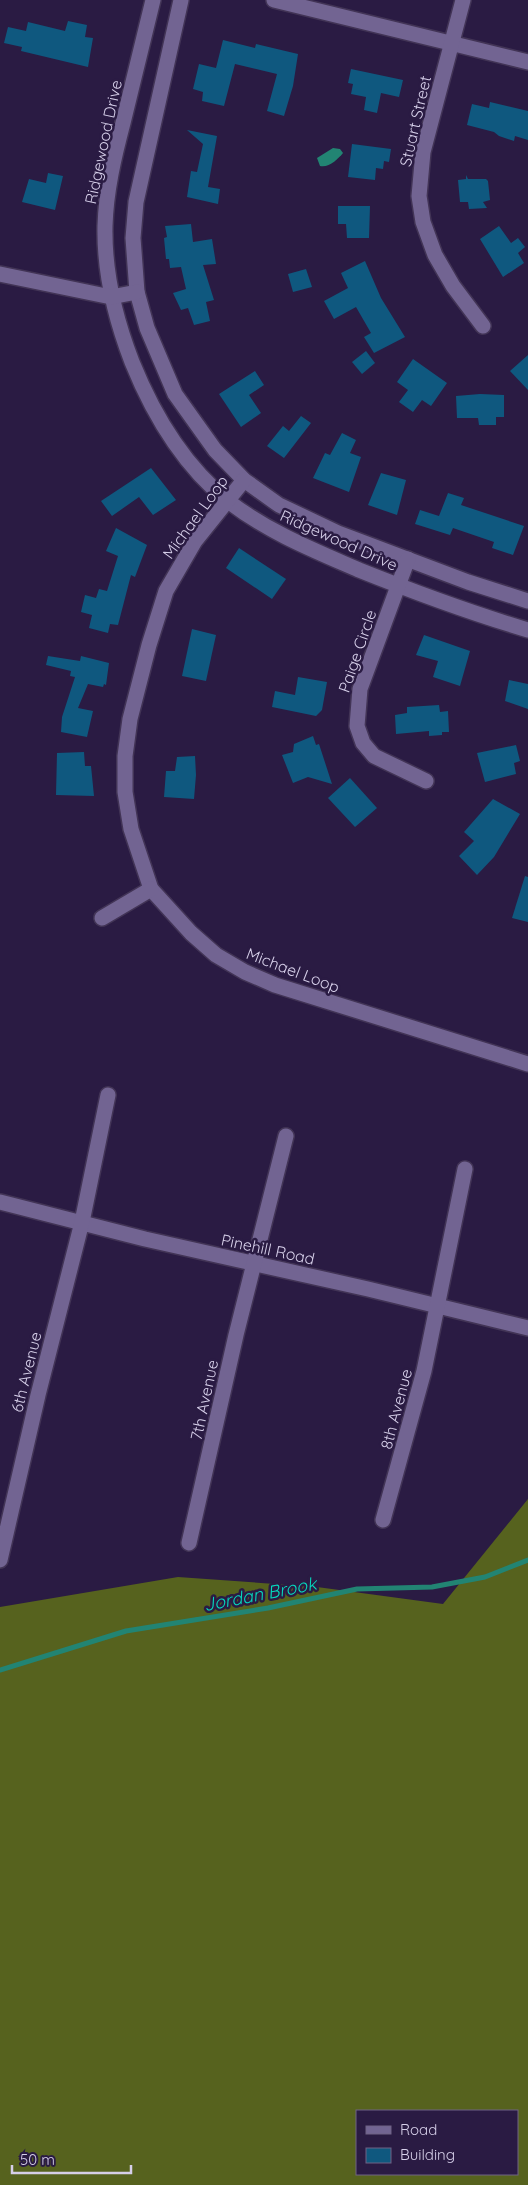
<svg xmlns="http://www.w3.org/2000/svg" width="528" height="2185" font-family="Quicksand,sans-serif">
<rect width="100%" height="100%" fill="#2a1b43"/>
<path fill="#56621e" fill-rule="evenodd" d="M528,1499v686h-528v-578l178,-30 139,10 126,17zM357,2111h160v63h-160z"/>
<path fill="#228473" d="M333,148l7,1 3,4c-5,6 -14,15 -23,13l-3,-8z"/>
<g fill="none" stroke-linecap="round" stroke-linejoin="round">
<path stroke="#228473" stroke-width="5" d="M0,1670l126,-39 142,-23 89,-19 75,-2 53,-10 43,-17"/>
</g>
<g fill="#0f587f">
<path d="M68,21l19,4 -2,12 8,1 -5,29 -67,-16 1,-4 -18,-4 4,-16 18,4 2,-9 37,9z"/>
<path d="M223,40l32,8 1,-4 42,10 -5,32 -9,30 -17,-5 10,-37 -42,-10 -11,42 -22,-5 1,-9 -10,-3 6,-25 17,4z"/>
<path d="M351,69l52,11 -4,17 -18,-4 -4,20 -13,-3 2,-13 -15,-3 2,-10 -5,-1z"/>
<path d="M490,102l38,9v29l-13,-4 -1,5 -15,-5 -5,-4 -27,-7 5,-21 17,4z"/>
<path d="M187,130l30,6 -9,51 12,2 -2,15 -31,-7 4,-26 6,1 6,-28z"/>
<path d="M352,144l39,5 -2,13 -5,-1 -1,8 -7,-1 -1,12 -27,-3z"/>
<path d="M48,173l15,3 -8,34 -33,-8 7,-23 17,4z"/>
<path d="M466,175l2,4h18l2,2 2,19 -7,2 4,6 -18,1 -1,-7h-8l-2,-22 8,-1z"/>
<path d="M338,206h32l-1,32h-22l-1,-14h-8z"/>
<path d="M191,224l2,18 19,-3 4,25 -13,1 11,35 -8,2 4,19 -16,4 -6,-17 -7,2 -8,-17 13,-4 -5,-22 -11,1 -1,-9h-3l-2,-21 3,-1 -2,-11z"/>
<path d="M499,226l12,17 7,-5 7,9 -7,6 6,10 -21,14 -23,-38z"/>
<path d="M365,261l16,37 24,39 -31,16 -10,-16 7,-4 -15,-26 -22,12 -10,-18 24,-13 -7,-15z"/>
<path d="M306,269l6,18 -19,5 -5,-18z"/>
<path d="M366,351l9,12 -13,11 -10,-12z"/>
<path d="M528,355v35l-18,-19z"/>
<path d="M413,359l34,24 -16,23 -9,-6 -9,12 -14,-10 9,-12 -11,-8z"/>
<path d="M255,371l9,14 -15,10 12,18 -20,14 -22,-33z"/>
<path d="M480,394l24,1v22h-8v8h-17l-1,-7h-21l-1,-22z"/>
<path d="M301,416l10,7 -27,35 -17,-12 16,-20 6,5z"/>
<path d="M342,433l14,7 -6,13 11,4 -12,35 -36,-14 12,-25 5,2z"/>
<path d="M151,468l25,32 -23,15 -14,-18 -27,19 -11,-15z"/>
<path d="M381,473l25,7 -9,35 -29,-10z"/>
<path d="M448,493l16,5 -3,7 63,21 -11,29 -21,-7 2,-6 -41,-14 -3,7 -35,-11 5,-14 19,6z"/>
<path d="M116,528l31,17 -12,32 -4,-2 -13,50 -8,-1 -2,9 -19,-5 3,-13 -11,-3 4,-17 11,3 3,-9 8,2 11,-35 -12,-5z"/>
<path d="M239,548l47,31 -14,20 -46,-31z"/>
<path d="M192,629l24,6 -10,46 -24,-5z"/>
<path d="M424,635l46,16 -10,35 -27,-9 5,-16 -22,-6z"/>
<path d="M48,656l32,5 1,-5 28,7 -3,22 -2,-1 -1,3 -15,-3 -10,24 15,3 -6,26 -26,-5 1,-15 13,-40 -5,-1 1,-5 -25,-6z"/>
<path d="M298,677l29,5 -5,28 -6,6 -44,-9 3,-16 20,4z"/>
<path d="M509,680l19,4v25l-23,-8z"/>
<path d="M439,705l1,7 8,-1 1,21h-7v3l-13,1v-5l-33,3 -1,-19 12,-2v-6z"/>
<path d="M313,736l3,9 3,-1 13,40 -24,-7 -15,6 -11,-28 11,-3 1,-8z"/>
<path d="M516,745l4,16 -6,2 2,11 -31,8 -8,-29z"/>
<path d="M84,752l1,14h6l3,30 -38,-1 1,-42z"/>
<path d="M195,756l1,19 -2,24 -30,-2 2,-26h9l2,-14z"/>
<path d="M350,778l27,30 -22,19 -27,-29z"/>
<path d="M493,799l27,15 -26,43 -17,18 -18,-19 15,-15 -10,-9z"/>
<path d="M525,876l3,1v45l-16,-4z"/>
</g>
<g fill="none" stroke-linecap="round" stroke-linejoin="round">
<defs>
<g id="minor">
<path d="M153,0c-10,41 -20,82 -30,123 -9,34 -17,68 -18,103 -1,48 10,92 27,136 21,52 52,104 96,139 40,31 85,49 131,69 55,22 112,43 169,60"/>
<path d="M181,0l-45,202 -3,36 4,54 10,36 28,66 40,56 29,30 35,25 59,28 130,49 60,19"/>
<path d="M274,0l254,62"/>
<path d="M463,0l-40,152 -4,44 4,26 12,33 18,31 30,40"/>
<path d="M0,274l111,23 26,-5"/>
<path d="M244,480l-49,61 -29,50 -17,54 -19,74 -5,37v36l6,37 20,60 40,44 25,22 29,17 30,13 253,79"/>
<path d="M408,559l-48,130 -3,37 6,17 11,13 52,25"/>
<path d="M102,918l49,-29"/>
<path d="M0,1202l145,37 223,50 160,39"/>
<path d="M383,1520l41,-149 41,-202"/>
<path d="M189,1543l47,-208 50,-199"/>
<path d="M0,1560l38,-165 44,-173 26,-127"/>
</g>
</defs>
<use href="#minor" stroke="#423456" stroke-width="18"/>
<use href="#minor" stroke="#726492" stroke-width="15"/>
</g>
<g text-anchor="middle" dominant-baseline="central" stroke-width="5" stroke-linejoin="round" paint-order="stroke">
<g font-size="16" fill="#d6cfe9" stroke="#2a1b43">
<text transform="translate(415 121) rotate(-77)">Stuart Street</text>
<text transform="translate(103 142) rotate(-78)">Ridgewood Drive</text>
<text transform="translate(195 517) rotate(-54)">Michael Loop</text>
<text transform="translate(339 540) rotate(24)">Ridgewood Drive</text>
<text transform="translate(357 651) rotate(-71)">Paige Circle</text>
<text transform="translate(293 970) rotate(21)">Michael Loop</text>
<text transform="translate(268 1249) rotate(12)">Pinehill Road</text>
<text transform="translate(26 1372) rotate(-76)">6th Avenue</text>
<text transform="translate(204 1400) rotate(-78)">7th Avenue</text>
<text transform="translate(396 1409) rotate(-75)">8th Avenue</text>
</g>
<g font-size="18" font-style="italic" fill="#05dcbf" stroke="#2a1b43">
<text transform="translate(260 1594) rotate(-11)">Jordan Brook</text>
</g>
</g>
<rect x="356" y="2110" width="162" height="65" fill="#2a1b43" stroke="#6f6385"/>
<rect x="366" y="2126" width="25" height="8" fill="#726492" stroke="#6f6385"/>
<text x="400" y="2135" font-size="15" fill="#d6cfe9">Road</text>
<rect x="366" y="2148" width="25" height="15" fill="#0f587f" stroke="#6f6385"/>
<text x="400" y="2160" font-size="15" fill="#d6cfe9">Building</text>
<path d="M12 2165v8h119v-8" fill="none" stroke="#d6cfe9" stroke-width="2.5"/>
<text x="20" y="2165" font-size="15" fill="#d6cfe9" stroke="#2a1b43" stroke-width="4" paint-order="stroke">50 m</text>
</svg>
